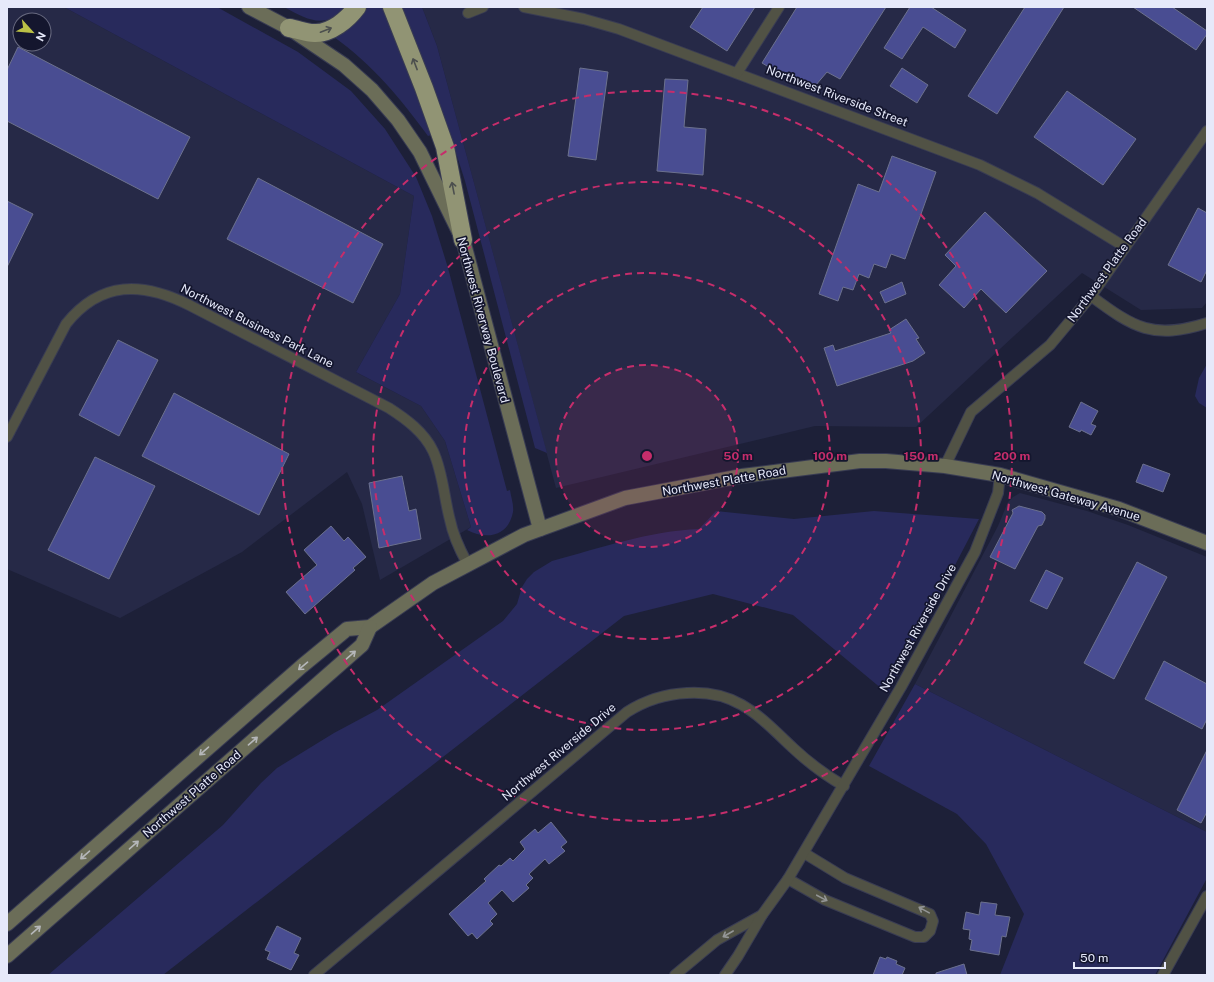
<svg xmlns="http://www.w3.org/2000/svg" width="1214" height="982" font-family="'Public Sans',sans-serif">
<rect width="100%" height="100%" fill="#1d2038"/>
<g fill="#262947" fill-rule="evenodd">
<path d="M7,7h57l350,189 -14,98 -44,78 65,34 24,35 26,86 -91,53 -18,-76 -15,-32 -105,80 -122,66 -113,-49zM20,20h24v24h-24z"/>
<path d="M422,7h782l3,2v293l-5,6 -61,2 -59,-37 -166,154 -101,-1 -259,62 -119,-442z"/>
<path d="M1020,493l67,18 41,14 79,32v275l-292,-148 83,-158 10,-24 5,-5z"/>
</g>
<g fill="#282a5c">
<path d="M64,7h153l81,45 53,39 34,38 31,48 16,39 16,52 59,223 3,-1c1,7 4,15 3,22 -5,25 -27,28 -46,18l4,-3 -26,-86 -24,-35 -65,-34 44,-78 14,-98z"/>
<path d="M284,7h64c-24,22 -38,14 -64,0z"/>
<path d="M368,7h16l34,87 13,41 -3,1c-27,-37 -56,-72 -94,-99l18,-11z"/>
<path d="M402,7h20l15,39 110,407 -12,-5 -70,-267 -17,-53z"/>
<path d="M1207,364v44l-8,-5 -4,-7 4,-18z"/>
<path d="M716,511l78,8 80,-8 105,8 -91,175 -95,-79 -80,-21 -89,22 -461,359h-115l175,-150 38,-42 16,-15 57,-35 43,-23 126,-89 14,-17 5,-17 5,-8 7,-7 18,-11c48,-13 97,-30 147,-32z"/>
<path d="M915,684l292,148v46l-52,97h-155l24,-61 -38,-70 -29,-30 -88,-48z"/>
</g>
<g fill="#494d92" stroke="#6c718e">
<path d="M703,7h52l-28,44 -37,-24z"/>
<path d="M797,7h89l-46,72 -13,-7 -12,14 -29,-9 -24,-14z"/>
<path d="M910,7h21l35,23 -11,18 -32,-21 -21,32 -18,-11z"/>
<path d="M1025,7h39l-67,107 -29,-18z"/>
<path d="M1133,7h39l35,24v3l-11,16z"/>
<path d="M18,47l172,90 -32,62 -151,-78v-51z"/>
<path d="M580,68l28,4 -12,88 -28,-4z"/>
<path d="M902,68l26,17 -11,18 -27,-17z"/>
<path d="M665,79l23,1 -4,47 22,2 -3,46 -46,-4z"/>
<path d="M1067,91l69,48 -33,46 -69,-48z"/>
<path d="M892,156l44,16 -31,87 -14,-5 -5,14 -12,-4 -5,14 -10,-4 -6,16 -10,-3 -5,14 -19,-7 39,-110 21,8z"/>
<path d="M258,178l125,66 -30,59 -126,-64z"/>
<path d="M7,201l26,13 -26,53z"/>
<path d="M1198,208l9,5v57l-6,12 -33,-17z"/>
<path d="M985,212l62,59 -41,42 -25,-24 -17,19 -25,-23 17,-19 -11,-11z"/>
<path d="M902,282l4,12 -21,9 -5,-11z"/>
<path d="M906,319l13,19 -3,1 9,14 -12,8 -76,25 -13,-38 9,-3 2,6 56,-18 -2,-3z"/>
<path d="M118,340l40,20 -39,76 -40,-21z"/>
<path d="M174,393l115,61 -30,61 -117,-59z"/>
<path d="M1081,402l17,9 -7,13 5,2 -5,9 -10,-5 -1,2 -11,-5z"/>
<path d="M95,457l60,29 -46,93 -61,-29z"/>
<path d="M1143,464l27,10 -7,18 -27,-10z"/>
<path d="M402,476l7,35 7,-2 5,30 -42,9 -10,-65z"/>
<path d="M1019,506l23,6 3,3v4l-3,6 -4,1 -23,43 -25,-12 23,-44 -1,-3z"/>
<path d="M331,526l13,15 4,-4 18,20 -13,11 2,2 -50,44 -19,-22 31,-27 -13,-15z"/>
<path d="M1137,562l30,15 -53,102 -30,-16z"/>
<path d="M1046,570l17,8 -16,31 -17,-8z"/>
<path d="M1164,661l43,23v35l-5,10 -57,-30z"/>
<path d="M1207,750v62l-6,11 -24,-13z"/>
<path d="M551,822l16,20 -6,5 4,4 -16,13 -4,-5 -16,15 4,4 -7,7 3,3 -16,14 -11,-12 -14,13 9,11 -7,7 3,3 -16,15 -5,-6 -4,3 -19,-22 37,-33 -2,-2 15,-14 2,1 9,-8 3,3 12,-12 -5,-7 15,-13 3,4z"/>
<path d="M981,902l16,2 -2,11 15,2 -4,20 -4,-1 -3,19 -29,-5 2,-10 -3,-1 1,-9 -7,-1 3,-17 13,3z"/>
<path d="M277,926l24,12 -7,15 5,2 -8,15 -24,-11 3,-7 -5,-2z"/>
<path d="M880,957l6,2 1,-2 10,4 -1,3 9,4 -3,7h-29z"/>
<path d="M964,964l3,11h-31v-2z"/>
</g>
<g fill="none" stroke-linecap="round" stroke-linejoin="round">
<defs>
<g id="minor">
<path d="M524,7l60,12 35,10 361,136 57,28 88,54"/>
<path d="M468,13l15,-6"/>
<path d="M737,73l42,-66"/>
<path d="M1091,296c43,32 62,44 116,27"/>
<path d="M7,437l59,-113c35,-44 77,-42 123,-19l200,103c17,11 35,24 44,43 10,21 11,47 17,69 3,15 10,30 17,43"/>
<path d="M945,466l26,-54 79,-67 41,-49 116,-165"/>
<path d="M788,879l37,21 90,37h9l6,-6 3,-10 -3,-7 -85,-36 -41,-25"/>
<path d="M314,975l313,-263c19,-12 37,-18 60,-19 50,-3 72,23 106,55 16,15 32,27 51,38"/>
<path d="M675,975l42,-35 45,-25"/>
<path d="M725,975l13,-19 24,-41 26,-36 113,-192 74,-135 23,-59 2,-18"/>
<path d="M1163,975l44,-79"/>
</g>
<g id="secondary">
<path d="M249,7l40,21 55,37 28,25 26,30 22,32 43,88 77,289"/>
<path d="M7,924l295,-258 45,-37 23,-2 63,-44 91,-48 101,-37 117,-22 118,-15h26l59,5 55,9 119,34 88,34"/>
<path d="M7,956l355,-311 8,-18"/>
</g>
<g id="motorway">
<path d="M392,7l32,81 21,59 18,93"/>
<path d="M289,28c8,1 17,5 25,5 17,1 34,-14 43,-26"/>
</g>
</defs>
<use href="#minor" stroke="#393c53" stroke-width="12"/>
<use href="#secondary" stroke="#393c53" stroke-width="16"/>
<use href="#motorway" stroke="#393c53" stroke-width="20"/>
<use href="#minor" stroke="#515245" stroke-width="10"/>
<use href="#secondary" stroke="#6b6d58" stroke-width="14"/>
<use href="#motorway" stroke="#919474" stroke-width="18"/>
</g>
<defs><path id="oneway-shaft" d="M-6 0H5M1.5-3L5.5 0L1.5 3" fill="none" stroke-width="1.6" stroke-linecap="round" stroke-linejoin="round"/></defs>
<g stroke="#4c4f4e">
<use href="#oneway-shaft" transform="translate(326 30) rotate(-21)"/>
<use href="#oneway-shaft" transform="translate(415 64) rotate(-111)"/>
<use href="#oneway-shaft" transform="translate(453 188) rotate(-101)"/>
</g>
<g stroke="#b5b7b9">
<use href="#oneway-shaft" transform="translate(351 655) rotate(-41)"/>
<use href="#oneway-shaft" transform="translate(303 666) rotate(140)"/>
<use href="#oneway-shaft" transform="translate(253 741) rotate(-41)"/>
<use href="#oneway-shaft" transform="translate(204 751) rotate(139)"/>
<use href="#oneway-shaft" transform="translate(134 845) rotate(-41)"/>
<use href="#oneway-shaft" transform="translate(85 855) rotate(139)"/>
<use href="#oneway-shaft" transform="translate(36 930) rotate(-41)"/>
</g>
<g stroke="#949696">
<use href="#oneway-shaft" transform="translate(822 898) rotate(28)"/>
<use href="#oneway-shaft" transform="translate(924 910) rotate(-151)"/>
<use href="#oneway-shaft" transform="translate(728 934) rotate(150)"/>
</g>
<circle cx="647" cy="456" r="91" fill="#c62d6b" fill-opacity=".12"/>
<g fill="none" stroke="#c62d6b" stroke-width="2" stroke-dasharray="7 5">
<circle cx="647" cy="456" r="91"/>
<circle cx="647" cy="456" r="183"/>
<circle cx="647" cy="456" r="274"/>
<circle cx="647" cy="456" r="365"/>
</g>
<g text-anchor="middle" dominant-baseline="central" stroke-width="3.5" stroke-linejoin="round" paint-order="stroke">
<g font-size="12" fill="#e6e9fa" stroke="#14162e">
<text transform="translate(837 96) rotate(21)">Northwest Riverside Street</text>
<text transform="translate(1107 270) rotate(-54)">Northwest Platte Road</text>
<text transform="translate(483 320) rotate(75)">Northwest Riverway Boulevard</text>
<text transform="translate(257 326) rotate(27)">Northwest Business Park Lane</text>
<text transform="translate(724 481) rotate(-10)">Northwest Platte Road</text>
<text transform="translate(1066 496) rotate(16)">Northwest Gateway Avenue</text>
<text transform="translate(918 628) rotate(-61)">Northwest Riverside Drive</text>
<text transform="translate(559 752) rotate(-40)">Northwest Riverside Drive</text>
<text transform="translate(192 794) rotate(-41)">Northwest Platte Road</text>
</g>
</g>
<circle cx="647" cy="456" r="6" fill="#c62d6b" stroke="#14162e" stroke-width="2"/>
<g font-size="12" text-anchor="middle" font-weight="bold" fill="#c62d6b" stroke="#14162e" stroke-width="3.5" stroke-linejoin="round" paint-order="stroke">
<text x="738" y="460">50 m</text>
<text x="830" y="460">100 m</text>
<text x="921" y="460">150 m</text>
<text x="1012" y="460">200 m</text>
</g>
<rect width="1214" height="982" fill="none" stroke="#e6e9fa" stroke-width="16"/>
<g transform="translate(32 32) rotate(117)"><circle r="19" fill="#14162e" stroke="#686a80"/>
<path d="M0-3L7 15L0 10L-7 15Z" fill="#bac046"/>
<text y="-6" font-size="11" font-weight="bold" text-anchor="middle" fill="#e6e9fa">N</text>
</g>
<path d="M1074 962v6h91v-6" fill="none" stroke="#e6e9fa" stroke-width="2"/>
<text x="1080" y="962" font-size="12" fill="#e6e9fa" stroke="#14162e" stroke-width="3" paint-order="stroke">50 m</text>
</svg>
